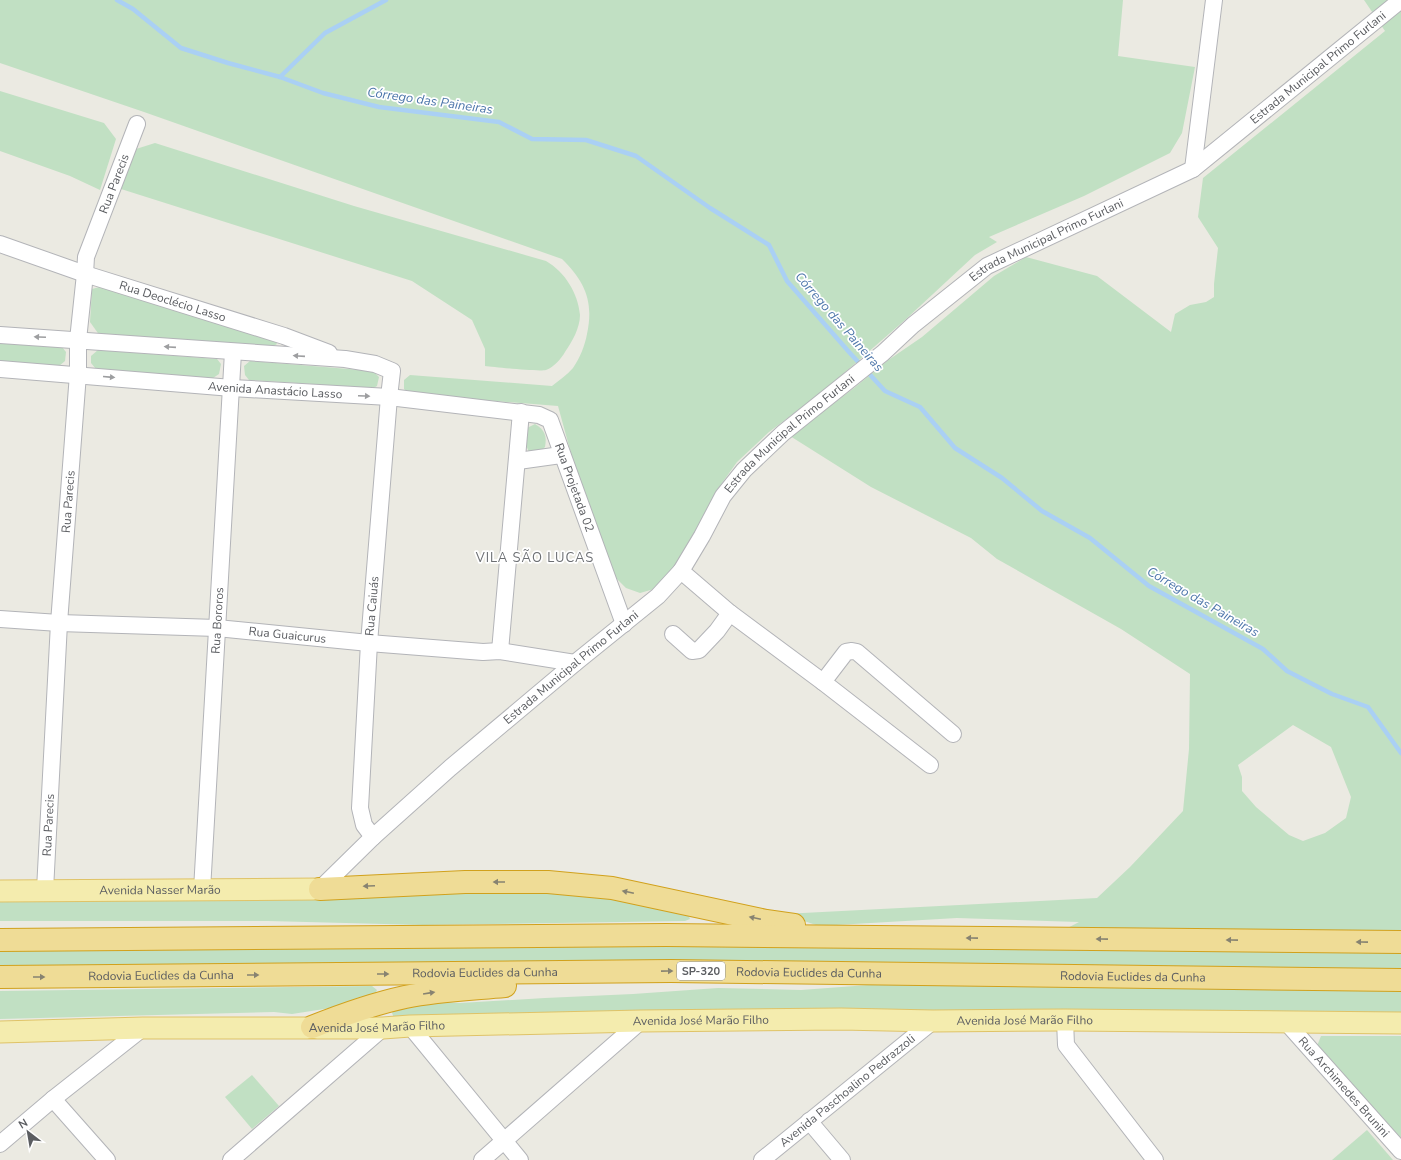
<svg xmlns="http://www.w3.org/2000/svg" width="1401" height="1160" font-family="'Nunito Sans',sans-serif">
<rect width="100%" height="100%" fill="#ebeae2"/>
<g fill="#c1e0c3" fill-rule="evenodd">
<path d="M0,0h1123l-5,56 77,11 -13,66 -12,20 -86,43 -95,41 8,5 -22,13 -70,65 -62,54 -30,25 -44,33 -32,30 -20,28 -20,40 -21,36 -22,23 -14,4 -14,-5 -10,-10 -44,-121 -14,-51 -149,-12 -5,-5v-9l6,-5 142,11c7,-6 15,-11 21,-18 7,-10 12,-23 14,-34 7,-33 -2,-52 -25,-75l-418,-147 -144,-49z"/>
<path d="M1364,0h37v1013l-169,1 -389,-5 -449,9 -2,-5 4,-7 14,-6 50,3 85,-5 88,-4 85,-6 83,2 67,-5h109l-977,-17v-19l666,-5 369,1 44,-23 -122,-4 -138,8 -36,-12 314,-16 33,-31 53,-56 6,-62 1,-75 -69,-45 -124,-70 -26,-21 -100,-51 -81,-51 64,-48 33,-27 35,-24 72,-61 32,-19 71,19 74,56 4,-18 15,-9 16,-3 8,-5v-13l4,-36 -20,-31 5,-39 182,-147zM1293,725l38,22 20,50 -5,21 -21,15 -22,8 -14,-6 -33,-28 -14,-16v-14l-4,-12z"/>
<path d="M0,91l104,32 12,16 -16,51 -30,-14 -70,-25z"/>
<path d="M155,143l199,63 192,55c19,11 32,32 34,54 0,13 -8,27 -15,37 -4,7 -11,15 -19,18 -7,2 -51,-3 -61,-4v-17l-13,-29 -60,-39 -291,-92 15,-40z"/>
<path d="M103,286l172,54 2,4 -5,3 -172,-11 -10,-14 2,-33z"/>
<path d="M0,343l62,4 4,5 -1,9 -6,5 -59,-4z"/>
<path d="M98,350l119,9 4,5 -2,10 -6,4 -117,-9 -5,-6v-7z"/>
<path d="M250,361l123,10 6,6 -2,9 -7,4 -57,-6 -64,-4 -4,-5 -1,-9z"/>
<path d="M535,424c10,6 12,12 10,23l-6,6 -10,-1 -4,-9 2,-15z"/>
<path d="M548,886l138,24 4,9 -5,2 -262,4 -155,-4h-268v-22z"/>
<path d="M372,986l5,4 -4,8 -10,5 -71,11 -18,-2 -274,7v-28z"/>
<path d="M1321,1036h80v102l-84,-92z"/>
<path d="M252,1075l27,31 -27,23 -27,-32z"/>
<path d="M1367,1130l26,30h-61z"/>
</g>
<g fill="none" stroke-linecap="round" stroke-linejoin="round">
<g stroke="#aad0f4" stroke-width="4.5">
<path d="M117,0l16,9 48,39 47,15 52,14 43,16 56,14 120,15 33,17 54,1 50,16 74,52 59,37 18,36 62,71 36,39 35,16 35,41 47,30 40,33 48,27 59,48 114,63 24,22 45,23 36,13 33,46"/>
<path d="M280,77l45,-44 61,-33"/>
</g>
<defs>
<g id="minor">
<path d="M1193,169l21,-169"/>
<path id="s1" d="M0,244l85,30 199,62 45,17"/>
<path d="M0,335l345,24 30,5 17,7 -3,26 -20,246 -9,165 4,17 9,12"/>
<path id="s2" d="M0,369l232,19 157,9 150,18 11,5 74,204"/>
<path d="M518,461l43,-6"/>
<path d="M681,571l49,42 93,69 107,83"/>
<path id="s3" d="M0,619l59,4 158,5 152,15 114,9 17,-1 75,12"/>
<path d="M673,634l19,17 7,-1 18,-19 13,-18"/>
<path d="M500,651l21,-239"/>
<path d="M823,682l23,-30 6,-1 5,1 96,82"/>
<path id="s4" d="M320,889l53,-52 77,-69 125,-105 83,-67 23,-25 21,-35 21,-40 21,-26 39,-37 100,-80 30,-28 74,-59 206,-97 208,-169"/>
<path id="s5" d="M45,890l14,-267 19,-249v-34l7,-66 1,-17 51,-133"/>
<path id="s6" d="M202,890l31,-538"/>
<path d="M1065,1020l1,25 89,115"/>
<path id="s7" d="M1286,1022l115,129"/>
<path d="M410,1026l110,134"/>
<path d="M53,1099l54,61"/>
<path d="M809,1121l33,39"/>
<path d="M0,1144l53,-45 90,-71"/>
<path d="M231,1160l152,-132"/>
<path d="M482,1160l159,-139"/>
<path id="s8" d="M762,1160l171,-139"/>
</g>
<g id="major">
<path id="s9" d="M0,891l320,-2"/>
<path id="s10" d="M0,1032l143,-4h240l27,-2 231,-5 200,-2 92,2 132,-1 336,3"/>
</g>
<g id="highway">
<path d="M320,889l145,-7h83l64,6 154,33 28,4"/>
<path d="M0,940l666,-5 735,7"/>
<path id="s11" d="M0,977l671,-6 730,9"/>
<path d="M312,1027c30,-12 61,-23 93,-30 33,-7 66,-8 100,-11"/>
</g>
</defs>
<use href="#minor" stroke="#b3b4b8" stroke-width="18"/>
<use href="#major" stroke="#dfc368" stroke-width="23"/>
<use href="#highway" stroke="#d1a11c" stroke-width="24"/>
<use href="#minor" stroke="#fff" stroke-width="16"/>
<use href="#major" stroke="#f4ecae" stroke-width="21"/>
<use href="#highway" stroke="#efdc96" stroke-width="22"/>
</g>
<defs><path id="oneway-solid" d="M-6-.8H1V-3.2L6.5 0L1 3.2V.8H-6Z"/></defs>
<g fill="#9d9ea0">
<use href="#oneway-solid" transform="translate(40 337) rotate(-177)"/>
<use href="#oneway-solid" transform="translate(170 347) rotate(-176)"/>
<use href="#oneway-solid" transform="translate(299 356) rotate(-176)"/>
<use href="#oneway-solid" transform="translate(109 377) rotate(5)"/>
<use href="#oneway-solid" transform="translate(364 396) rotate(3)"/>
</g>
<g fill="#878371">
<use href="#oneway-solid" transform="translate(499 882) rotate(180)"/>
<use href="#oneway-solid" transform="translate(369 886) rotate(177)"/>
<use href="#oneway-solid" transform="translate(628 892) rotate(-168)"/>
<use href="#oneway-solid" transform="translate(755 918) rotate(-168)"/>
<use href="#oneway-solid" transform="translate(972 938) rotate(-179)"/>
<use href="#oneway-solid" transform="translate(1102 939) rotate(-179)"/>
<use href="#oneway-solid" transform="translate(1232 940) rotate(-179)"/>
<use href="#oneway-solid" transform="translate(1362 942) rotate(-179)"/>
<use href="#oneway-solid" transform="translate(667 971) rotate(-1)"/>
<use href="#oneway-solid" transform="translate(383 974)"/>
<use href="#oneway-solid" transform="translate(253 975)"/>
<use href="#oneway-solid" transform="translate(39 977)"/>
<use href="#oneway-solid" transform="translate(429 993) rotate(-9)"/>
</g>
<g text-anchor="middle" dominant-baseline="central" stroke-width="3.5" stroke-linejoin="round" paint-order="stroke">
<rect fill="#fff" stroke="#8c8e90" stroke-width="1" x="677" y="962" width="48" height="18" rx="3"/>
<g font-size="11" font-weight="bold" fill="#5b5d61">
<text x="701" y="971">SP-320</text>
</g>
<g font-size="12" fill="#5b5d61" stroke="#fff">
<text stroke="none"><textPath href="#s4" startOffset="1307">Estrada Municipal Primo Furlani</textPath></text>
<text stroke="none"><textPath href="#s5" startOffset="713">Rua Parecis</textPath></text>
<text stroke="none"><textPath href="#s4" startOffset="983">Estrada Municipal Primo Furlani</textPath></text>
<text stroke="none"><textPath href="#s1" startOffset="182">Rua Deoclécio Lasso</textPath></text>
<text stroke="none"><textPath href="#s2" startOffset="276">Avenida Anastácio Lasso</textPath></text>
<text stroke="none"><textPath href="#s4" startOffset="659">Estrada Municipal Primo Furlani</textPath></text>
<text stroke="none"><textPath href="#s2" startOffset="625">Rua Projetada 02</textPath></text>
<text stroke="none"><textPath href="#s5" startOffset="389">Rua Parecis</textPath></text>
<text transform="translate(372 606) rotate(-85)">Rua Caiuás</text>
<text stroke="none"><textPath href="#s6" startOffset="270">Rua Bororos</textPath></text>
<text stroke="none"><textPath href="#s3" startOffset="288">Rua Guaicurus</textPath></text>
<text stroke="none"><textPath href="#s4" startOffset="335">Estrada Municipal Primo Furlani</textPath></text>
<text stroke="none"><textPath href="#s5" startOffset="65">Rua Parecis</textPath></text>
<text stroke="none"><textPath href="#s9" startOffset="160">Avenida Nasser Marão</textPath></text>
<text stroke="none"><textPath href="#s11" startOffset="485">Rodovia Euclides da Cunha</textPath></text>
<text stroke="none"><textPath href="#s11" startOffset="809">Rodovia Euclides da Cunha</textPath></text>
<text stroke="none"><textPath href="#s11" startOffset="161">Rodovia Euclides da Cunha</textPath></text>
<text stroke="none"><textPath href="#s11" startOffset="1133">Rodovia Euclides da Cunha</textPath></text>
<text stroke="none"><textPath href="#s10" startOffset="701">Avenida José Marão Filho</textPath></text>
<text stroke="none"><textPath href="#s10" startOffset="1025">Avenida José Marão Filho</textPath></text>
<text stroke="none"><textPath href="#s10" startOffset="377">Avenida José Marão Filho</textPath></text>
<text stroke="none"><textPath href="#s7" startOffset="87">Rua Archimedes Brunini</textPath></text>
<text stroke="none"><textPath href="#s8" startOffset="110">Avenida Paschoalino Pedrazzoli</textPath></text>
</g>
<g font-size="13" font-style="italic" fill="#4e77ab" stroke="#fff">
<text transform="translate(430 101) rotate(8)">Córrego das Paineiras</text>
<text transform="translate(839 322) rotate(49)">Córrego das Paineiras</text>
<text transform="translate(1203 602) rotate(30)">Córrego das Paineiras</text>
</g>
<g font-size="13" letter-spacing="1" fill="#6c6f73" stroke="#fff">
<text x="535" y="558">VILA SÃO LUCAS</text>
</g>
</g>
<g transform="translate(28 1132) rotate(329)" stroke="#ffffff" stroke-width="3" paint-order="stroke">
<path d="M0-3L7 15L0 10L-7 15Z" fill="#5b5d61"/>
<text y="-6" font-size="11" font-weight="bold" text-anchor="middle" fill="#5b5d61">N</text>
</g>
</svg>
